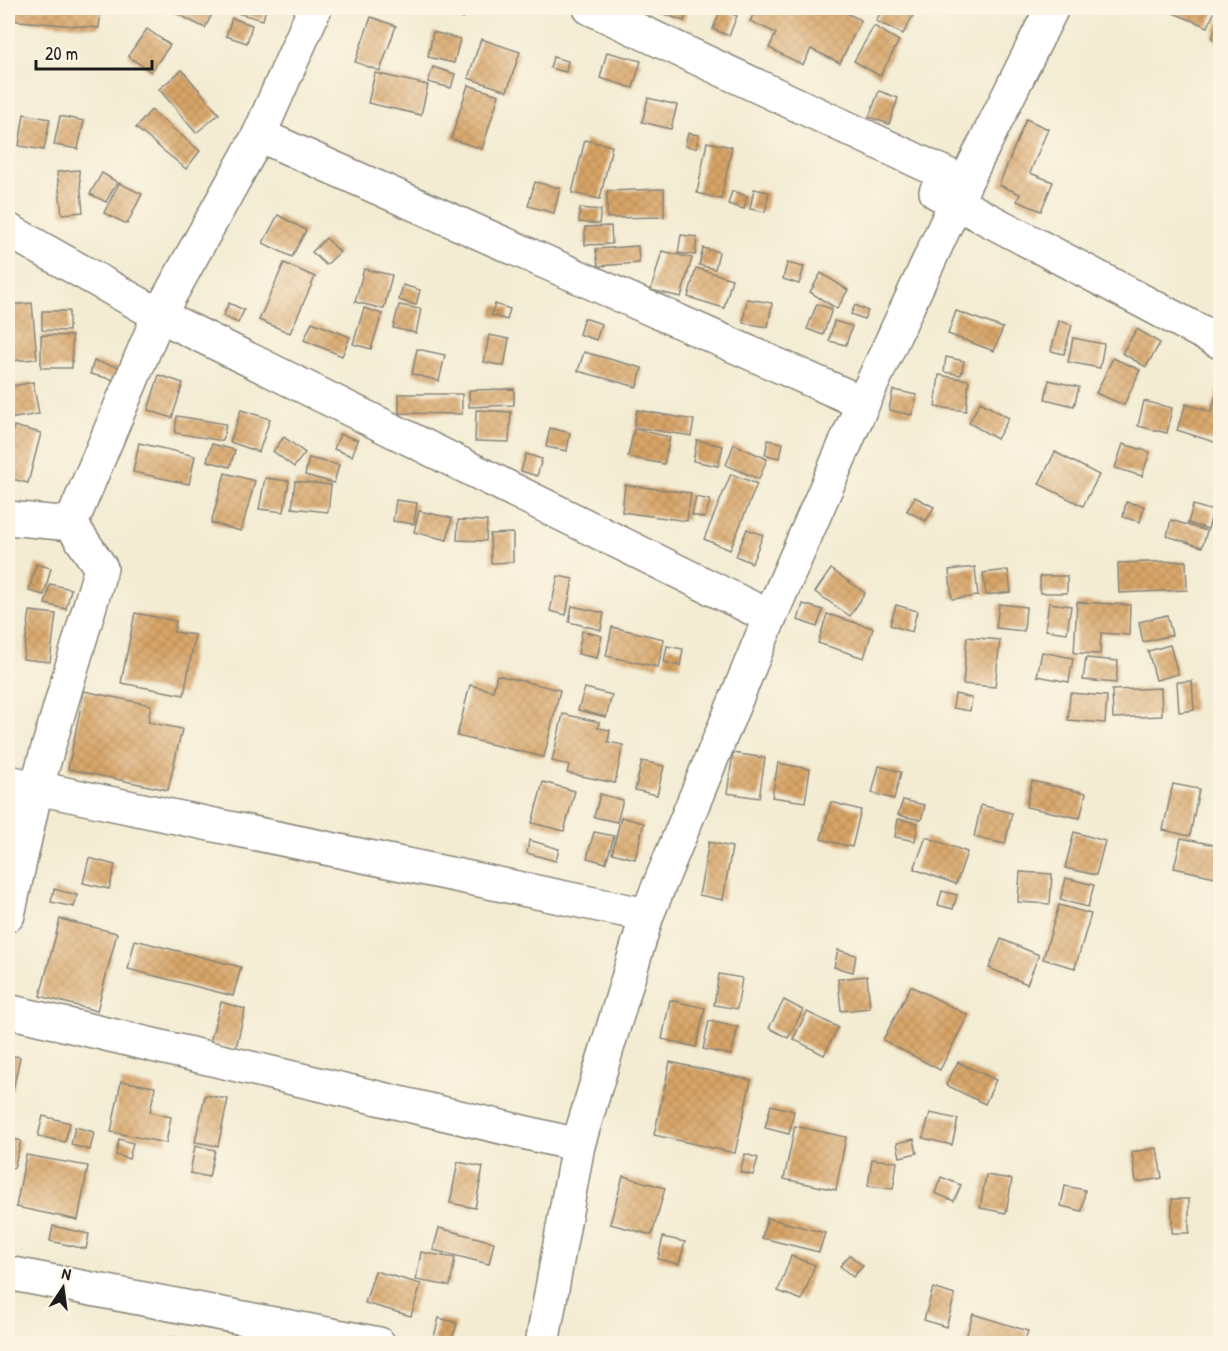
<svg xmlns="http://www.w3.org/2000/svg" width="1228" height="1351" font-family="'Patrick Hand',sans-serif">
<defs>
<pattern id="building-cross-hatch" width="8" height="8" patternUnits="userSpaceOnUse" patternTransform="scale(1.5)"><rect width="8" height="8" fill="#d8a567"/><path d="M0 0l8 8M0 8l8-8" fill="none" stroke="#b98d59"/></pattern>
</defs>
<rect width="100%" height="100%" fill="#fcf5e5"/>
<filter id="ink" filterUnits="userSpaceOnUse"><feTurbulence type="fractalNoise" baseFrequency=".0167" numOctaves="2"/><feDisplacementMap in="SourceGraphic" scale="12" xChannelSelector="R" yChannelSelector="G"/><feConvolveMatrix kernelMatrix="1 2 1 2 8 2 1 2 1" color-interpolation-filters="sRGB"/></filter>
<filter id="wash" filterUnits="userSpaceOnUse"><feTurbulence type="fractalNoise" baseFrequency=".008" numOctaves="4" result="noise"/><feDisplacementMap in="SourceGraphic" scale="24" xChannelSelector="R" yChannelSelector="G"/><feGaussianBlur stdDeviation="1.35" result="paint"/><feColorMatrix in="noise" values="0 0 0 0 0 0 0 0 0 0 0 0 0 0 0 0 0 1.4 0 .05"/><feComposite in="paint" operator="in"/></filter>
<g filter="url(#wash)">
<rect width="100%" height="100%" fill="#f3ecd3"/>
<g id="blocks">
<g fill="url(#building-cross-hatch)">
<path d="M8,8h93l-2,20 -91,-8z"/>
<path d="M166,8h49l-10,20z"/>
<path d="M234,8h32l-3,12 -30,-8z"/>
<path d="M442,8h23l-2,10 -22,-5z"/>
<path d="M663,8h25l-4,13 -23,-8z"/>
<path d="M757,8h79l25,12 -21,43 -29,-14 -8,16 -34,-17 7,-15 -26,-12z"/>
<path d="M883,8h34l-14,26 -27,-13z"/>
<path d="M1173,8h43l-8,19 -37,-15z"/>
<path d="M721,9l16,7 -8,20 -16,-7z"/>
<path d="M371,17l25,9 -16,45 -25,-9z"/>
<path d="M1220,17v25l-8,-4z"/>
<path d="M232,18l20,7 -5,18 -21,-7z"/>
<path d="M874,26l25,15 -19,35 -26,-15z"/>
<path d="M147,29l23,16 -19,27 -23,-16z"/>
<path d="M433,32l27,7 -6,24 -26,-6z"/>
<path d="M481,39l39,13 -13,39 -39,-13z"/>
<path d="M607,52l34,9 -8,27 -33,-10z"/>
<path d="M553,57l15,4 -2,11 -16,-4z"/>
<path d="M433,67l22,7 -4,14 -23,-6z"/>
<path d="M182,70l37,44 -23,19 -37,-44z"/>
<path d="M375,73l53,12 -7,30 -53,-12z"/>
<path d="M468,85l31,10 -17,54 -31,-10z"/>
<path d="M879,91l19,7 -9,26 -20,-7z"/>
<path d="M648,98l29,7 -6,24 -29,-7z"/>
<path d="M151,110l49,41 -14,18 -50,-41z"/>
<path d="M24,114l26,5 -6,31 -25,-4z"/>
<path d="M60,116l24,5 -6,28 -24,-4z"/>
<path d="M1026,119l22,10 -18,44 23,9 -12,29 -24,-10 3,-7 -21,-9z"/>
<path d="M688,133l11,2 -3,13 -11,-2z"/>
<path d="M585,140l27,6 -12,53 -28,-6z"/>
<path d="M707,142l25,5 -11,52 -24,-6z"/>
<path d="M79,170l4,42 -21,2 -5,-42z"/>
<path d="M102,173l15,9 -11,20 -16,-8z"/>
<path d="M535,182l25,6 -6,25 -26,-7z"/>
<path d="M119,183l23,11 -15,30 -23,-11z"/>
<path d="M664,189v28l-57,1v-27z"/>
<path d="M754,189l15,3 -4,20 -15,-3z"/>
<path d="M732,191l15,5 -3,13 -16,-5z"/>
<path d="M580,208l21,2 -2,14 -20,-2z"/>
<path d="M278,215l28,15 -14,27 -29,-14z"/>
<path d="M611,226l1,18 -27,1v-18z"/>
<path d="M681,235l16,2 -2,18 -17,-2z"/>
<path d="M326,238l14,14 -14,13 -14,-13z"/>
<path d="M638,246l1,17 -41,3 -2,-17z"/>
<path d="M703,248l16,4 -4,17 -16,-4z"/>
<path d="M662,251l30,7 -11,39 -30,-7z"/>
<path d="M284,263l31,14 -25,56 -31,-13z"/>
<path d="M787,263l17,4 -5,17 -16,-5z"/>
<path d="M696,268l36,11 -8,29 -36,-11z"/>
<path d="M364,269l28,6 -8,34 -29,-7z"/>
<path d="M821,273l27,17 -11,19 -27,-17z"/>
<path d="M403,285l17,5 -4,15 -17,-5z"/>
<path d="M747,299l25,4 -4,24 -25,-4z"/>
<path d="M32,303l5,56 -29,2v-56z"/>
<path d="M229,303l15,7 -6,13 -15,-7z"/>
<path d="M495,304l15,5 -3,11 -16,-5z"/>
<path d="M817,304l15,5 -9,26 -16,-6z"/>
<path d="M399,305l22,4 -5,24 -23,-5z"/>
<path d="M855,305l13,6 -4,8 -13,-5z"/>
<path d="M364,308l18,6 -11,35 -18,-5z"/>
<path d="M42,311h27v20l-27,-1z"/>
<path d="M956,311l47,17 -9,23 -46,-17z"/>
<path d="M584,318l18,6 -6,16 -17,-6z"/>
<path d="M834,321l18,5 -6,19 -17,-4z"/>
<path d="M1059,321l13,4 -8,29 -13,-3z"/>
<path d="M312,322l38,15 -8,19 -38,-16z"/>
<path d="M1137,329l23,14 -14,24 -24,-14z"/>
<path d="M41,335l31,1v32h-31z"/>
<path d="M489,335l20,4 -5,27 -20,-4z"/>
<path d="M1073,338l31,6 -4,24 -32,-6z"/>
<path d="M417,349l28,6 -6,26 -27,-7z"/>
<path d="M584,352l58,16 -5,19 -59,-16z"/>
<path d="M946,357l18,4 -3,14 -17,-3z"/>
<path d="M1113,358l27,12 -16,35 -28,-12z"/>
<path d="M94,361l25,6 -4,13 -25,-6z"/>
<path d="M159,375l24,8 -11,35 -24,-8z"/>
<path d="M939,375l30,5 -3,31 -31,-4z"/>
<path d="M1049,380l30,7 -5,19 -29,-7z"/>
<path d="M33,382l6,32 -31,5v-32z"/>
<path d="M514,389v16l-45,2v-17z"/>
<path d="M893,390l24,5 -5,20 -23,-5z"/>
<path d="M1218,390l2,1v53l-43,-14 9,-26 25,8z"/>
<path d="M399,394h63v20l-63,-1z"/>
<path d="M1144,401l28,7 -5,25 -29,-7z"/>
<path d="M980,402l29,16 -12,21 -28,-16z"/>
<path d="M241,410l29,9 -11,33 -29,-10z"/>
<path d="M476,410l35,2 -2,30 -34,-1z"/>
<path d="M637,410l57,10 -3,16 -57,-9z"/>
<path d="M177,416l49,8 -3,17 -48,-8z"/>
<path d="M14,426l27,7 -13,50 -20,-5v-27z"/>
<path d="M550,428l20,5 -3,18 -21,-4z"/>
<path d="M634,429l36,8 -6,27 -36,-7z"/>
<path d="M340,434l18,6 -6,16 -18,-7z"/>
<path d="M284,437l21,16 -11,14 -21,-16z"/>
<path d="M697,440l26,6 -5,20 -25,-5z"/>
<path d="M768,440l15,3 -3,15 -15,-3z"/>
<path d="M139,443l56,13 -6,28 -56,-12z"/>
<path d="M212,444l23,6 -5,17 -23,-6z"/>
<path d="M734,444l33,15 -8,20 -33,-14z"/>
<path d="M1123,444l27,8 -8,24 -27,-8z"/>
<path d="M1055,452l44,23 -16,31 -44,-22z"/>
<path d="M526,454l16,5 -5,17 -16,-5z"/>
<path d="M309,458l30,7 -5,18 -29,-8z"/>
<path d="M225,473l30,8 -14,50 -30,-8z"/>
<path d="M731,474l26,10 -27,66 -26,-11z"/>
<path d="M265,478l24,3 -5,31 -25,-3z"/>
<path d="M295,481l36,4 -3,27 -36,-4z"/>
<path d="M625,485l66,8 -4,28 -65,-9z"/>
<path d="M696,497l14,3 -5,18 -13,-3z"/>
<path d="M915,497l19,10 -8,14 -19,-10z"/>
<path d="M396,500l21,3 -3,21 -21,-3z"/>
<path d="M1126,502l18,4 -4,16 -17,-5z"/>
<path d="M1193,505l20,6 -5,18 -20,-6z"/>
<path d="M419,511l33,7 -5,22 -33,-8z"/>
<path d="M458,520l29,1 -1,20 -29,-1z"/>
<path d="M1171,520l36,11 -5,16 -35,-11z"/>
<path d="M747,529l16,6 -11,28 -16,-7z"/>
<path d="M513,533v29l-22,1 -1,-29z"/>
<path d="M1186,561l1,29 -68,3 -1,-30z"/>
<path d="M36,564l15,4 -7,27 -15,-4z"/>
<path d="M975,567l3,29 -26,3 -3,-29z"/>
<path d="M831,569l34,24 -15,23 -35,-24z"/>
<path d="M1008,570l3,22 -25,3 -3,-22z"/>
<path d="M558,576l15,3 -7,36 -16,-4z"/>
<rect x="1040" y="576" width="27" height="17"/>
<path d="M50,584l21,5 -5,20 -21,-5z"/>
<path d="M1077,602l53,3 -1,30 -28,-2 -1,21 -26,-1z"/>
<path d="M1049,603l22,3 -4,27 -22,-3z"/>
<path d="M803,604l20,6 -6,17 -19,-7z"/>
<path d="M999,604l27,3 -2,24 -28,-3z"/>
<path d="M896,605l21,6 -5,21 -22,-7z"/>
<path d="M572,606l32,7 -3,17 -32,-8z"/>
<path d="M30,611l26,3 -6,48 -27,-3z"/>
<path d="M135,613l41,8 -2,11 21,3 -11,60 -63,-12z"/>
<path d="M827,614l46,14 -9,30 -46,-15z"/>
<path d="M1167,615l5,20 -29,7 -4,-20z"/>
<path d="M612,627l52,12 -6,28 -52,-11z"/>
<path d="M582,631l20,5 -5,22 -19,-4z"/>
<path d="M967,637l33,3 -5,47 -32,-3z"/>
<path d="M1170,645l8,29 -22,6 -8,-29z"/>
<path d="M667,646l16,3 -3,17 -16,-4z"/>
<path d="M1042,652l31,6 -4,24 -32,-6z"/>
<path d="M1086,658l32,3 -2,22 -33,-3z"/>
<path d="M497,675l63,15 -16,67 -87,-21 13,-51 23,6z"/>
<path d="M1192,681l2,29 -15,2 -2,-30z"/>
<path d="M585,688l27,7 -6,22 -28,-7z"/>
<path d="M1161,688l1,28 -49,2 -1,-28z"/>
<path d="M84,691l67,14 -3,17 34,7 -14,61 -100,-21z"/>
<path d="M1070,693l37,3 -2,27 -37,-3z"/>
<path d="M955,694l17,4 -2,13 -17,-3z"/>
<path d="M563,714l36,8 -1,6 12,2 -2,12 15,3 -8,38 -48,-10 2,-8 -17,-4z"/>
<path d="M733,753l32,5 -6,40 -32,-5z"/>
<path d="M642,761l22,5 -7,29 -22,-5z"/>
<path d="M778,763l32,6 -5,33 -33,-5z"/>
<path d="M879,766l22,6 -7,27 -22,-6z"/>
<path d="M1032,781l54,12 -6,25 -54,-11z"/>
<path d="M543,782l32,9 -11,40 -32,-8z"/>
<path d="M1173,784l26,5 -9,47 -27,-6z"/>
<path d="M600,794l23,6 -6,22 -23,-5z"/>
<path d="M903,800l22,5 -4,15 -23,-5z"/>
<path d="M831,802l30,8 -9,37 -31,-8z"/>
<path d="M981,805l31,8 -7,31 -31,-7z"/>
<path d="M621,817l23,6 -9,36 -23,-6z"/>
<path d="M898,819l20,4 -3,18 -20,-4z"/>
<path d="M594,832l20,4 -8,27 -19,-5z"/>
<path d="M1074,832l31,9 -9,34 -31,-7z"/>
<path d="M926,837l41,15 -11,32 -42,-15z"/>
<path d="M1181,838l39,8v32l-46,-10z"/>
<path d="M529,840l30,9 -3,12 -29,-8z"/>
<path d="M709,842l23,5 -9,53 -24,-5z"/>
<path d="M89,858l26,7 -6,24 -26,-6z"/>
<path d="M1020,872l32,2 -2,30 -32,-2z"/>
<path d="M1066,878l28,7 -6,22 -28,-7z"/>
<path d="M54,889l23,6 -3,12 -23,-5z"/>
<path d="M942,891l15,4 -4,14 -15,-4z"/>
<path d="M1059,905l32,9 -16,54 -32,-9z"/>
<path d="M60,919l57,14 -20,78 -57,-15z"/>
<path d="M1001,939l38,16 -12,29 -38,-16z"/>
<path d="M135,940l106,27 -8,29 -105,-27z"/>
<path d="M838,950l18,5 -3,17 -19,-5z"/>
<path d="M719,974l23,4 -5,31 -23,-4z"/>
<path d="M867,976l3,32 -29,3 -3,-32z"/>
<path d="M911,986l57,29 -28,55 -57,-30z"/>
<path d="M670,1000l35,8 -9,39 -34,-8z"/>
<path d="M784,1000l19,10 -15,28 -19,-10z"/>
<path d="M221,1002l24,7 -9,39 -26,-6z"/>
<path d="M807,1012l31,15 -14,28 -31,-16z"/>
<path d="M709,1021l29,6 -7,28 -28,-6z"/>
<path d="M8,1055l12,2 -7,33 -5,-1z"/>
<path d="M670,1062l81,18 -16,73 -81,-18z"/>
<path d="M958,1062l38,18 -11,24 -39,-19z"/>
<path d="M121,1081l34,6 -5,25 21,5 -5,26 -55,-11z"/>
<path d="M205,1095l23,4 -10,47 -23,-4z"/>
<path d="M771,1105l23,6 -5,23 -24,-6z"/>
<path d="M930,1113l28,6 -6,26 -29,-7z"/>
<path d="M43,1116l27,7 -5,19 -27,-6z"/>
<path d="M795,1126l51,11 -10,53 -52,-11z"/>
<path d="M75,1127l19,5 -4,18 -19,-5z"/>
<path d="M8,1137l13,4 -7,27 -6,-1z"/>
<path d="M119,1139l14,4 -4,16 -13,-4z"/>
<path d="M914,1139l3,14 -17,4 -3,-14z"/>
<path d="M195,1146l20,4 -6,27 -19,-4z"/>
<path d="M1157,1148l5,30 -26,4 -4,-30z"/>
<path d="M745,1154l13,4 -5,17 -13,-3z"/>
<path d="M26,1155l62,11 -10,54 -62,-13z"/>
<path d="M872,1159l25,3 -4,27 -25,-3z"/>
<path d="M458,1162l25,5 -8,41 -25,-5z"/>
<path d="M986,1175l26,4 -6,34 -26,-5z"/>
<path d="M623,1176l42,12 -13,47 -42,-11z"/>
<path d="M941,1177l20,8 -7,16 -19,-8z"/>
<path d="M1065,1186l20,4 -3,21 -21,-5z"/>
<rect x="1172" y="1199" width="17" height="34"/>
<path d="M767,1218l58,15 -6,19 -57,-14z"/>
<path d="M53,1226l36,8 -3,15 -36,-8z"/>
<path d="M439,1228l55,14 -5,22 -56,-14z"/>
<path d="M663,1237l22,5 -6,22 -21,-5z"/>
<path d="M421,1252l34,6 -5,28 -34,-6z"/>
<path d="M850,1255l13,11 -10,11 -13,-11z"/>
<path d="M791,1256l24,9 -13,35 -24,-9z"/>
<path d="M375,1271l46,13 -10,32 -46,-13z"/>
<path d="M933,1288l22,7 -9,32 -22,-7z"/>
<path d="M973,1314l55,17 -4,13h-60z"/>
<path d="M439,1318l18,5 -6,21h-6l-12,-4z"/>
<path d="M174,1337l27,5v2h-28z"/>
</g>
</g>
</g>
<g filter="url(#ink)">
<use href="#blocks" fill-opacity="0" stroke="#888478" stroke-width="1.5"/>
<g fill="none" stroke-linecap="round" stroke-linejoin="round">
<defs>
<g id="street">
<path d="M590,8l375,175"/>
<path d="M259,135l604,268"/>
<path d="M936,192l284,150"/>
<path d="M8,230l151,85 611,302"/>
<path d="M8,518l63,6"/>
<path d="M8,782l639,133"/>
<path d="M8,915l28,-126 65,-221 -30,-44 88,-209 100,-180 56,-127"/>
<path d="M8,1011l570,134"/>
<path d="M8,1273l371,71"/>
<path d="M542,1344l36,-199 69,-230 123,-298 93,-214 102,-220 87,-175"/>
</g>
</defs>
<use href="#street" stroke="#888478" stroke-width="36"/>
<use href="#street" stroke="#fff" stroke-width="33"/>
</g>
</g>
<rect width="1228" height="1351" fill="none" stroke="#fcf5e5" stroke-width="30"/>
<g transform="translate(63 1288) rotate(13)" stroke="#fcf5e5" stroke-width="4.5" paint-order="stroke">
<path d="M0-4.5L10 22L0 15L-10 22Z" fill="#1c1c1c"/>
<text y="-9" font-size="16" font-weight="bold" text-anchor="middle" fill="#1c1c1c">N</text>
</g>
<path d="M36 60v9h116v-9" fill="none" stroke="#1c1c1c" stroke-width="3"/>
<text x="45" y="60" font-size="18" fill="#1c1c1c" stroke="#fcf5e5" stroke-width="4.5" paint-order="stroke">20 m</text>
</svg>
